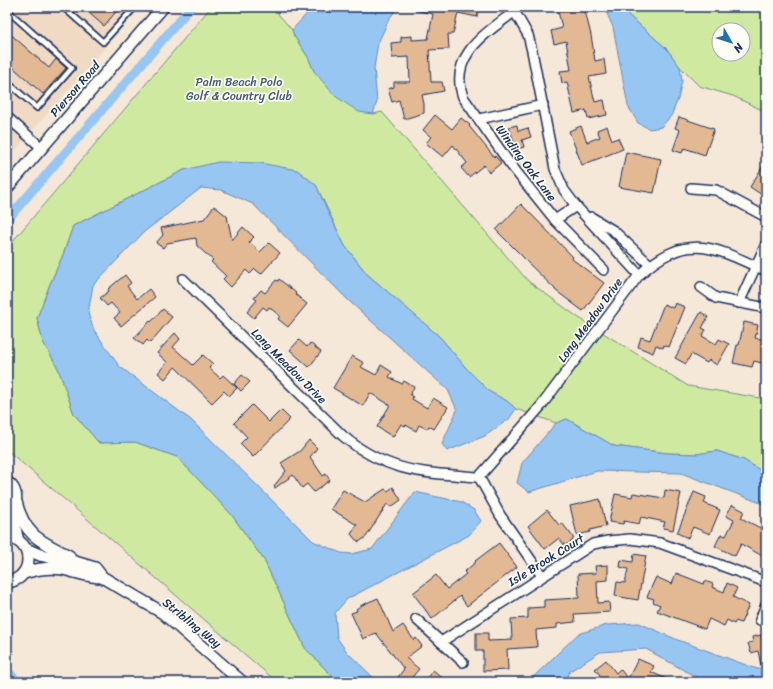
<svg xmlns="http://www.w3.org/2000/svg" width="773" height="689" font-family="Sriracha,sans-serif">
<rect width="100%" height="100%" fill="#f5e8d9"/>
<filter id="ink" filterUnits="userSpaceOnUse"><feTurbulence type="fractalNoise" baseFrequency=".025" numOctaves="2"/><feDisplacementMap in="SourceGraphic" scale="8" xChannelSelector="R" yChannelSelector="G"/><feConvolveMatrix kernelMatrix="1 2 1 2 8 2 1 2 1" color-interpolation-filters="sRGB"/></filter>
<g filter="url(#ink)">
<path fill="#f0dac4" d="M7,7h134l-134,153z"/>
<g fill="#cfeaa0" stroke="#758c7f" fill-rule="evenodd">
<path d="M211,7h61l20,23 2,6 14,21 6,14 59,43 9,-2 146,169 51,37 109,68 78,13v75l-22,-14 -27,-9 -21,3 -29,-1 -53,-7 -47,-27 -11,4 -40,-14 -9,-8 -17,-9 -24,-24 -26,-31 -73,-63 -22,-28 -29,-61 -19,-15h-113l-111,56 -10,29 -13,29 -13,34 6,24 15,26 16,46 25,29 36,-1 42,15 54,57 33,46 41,88 33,34h-61l-270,-232v-202z"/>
<path d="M619,7h147v105l-33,-16 -34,-10 -19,-19 -14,-19zM719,30h24v24h-24z"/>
</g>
<g fill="#98c6f3" stroke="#668ab7">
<path d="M313,7h85l-9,12 -11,24 -4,25 3,34 -4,12 -14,-2 -24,-16 -21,-25 -6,-14 -14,-21 -2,-6z"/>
<path d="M604,7h15l47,41 14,19 2,14 -4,18 -7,17 -10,11 -11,2 -12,-6 -10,-17 -15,-79z"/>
<path d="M218,162l42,1 37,7 19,15 13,29 16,32 22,28 73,63 26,31 24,24 17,9 9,8 -7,10 -24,17 -38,15 -5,-7 15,-34 -9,-20 -100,-90 -95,-96 -32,-14 -20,-2 -57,44 -51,53 -5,28 6,17 25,36 72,54 122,121 28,12 11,1 20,-5 43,-57 46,10 13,8 7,11 -12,14 -122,64 -12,14 2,25 10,14 31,30h-40l-33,-34 -41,-88 -33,-46 -54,-57 -42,-15 -36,1 -25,-29 -16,-46 -15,-26 -6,-24 13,-34 13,-29 10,-29 111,-56z"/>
<path d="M567,419l47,27 53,7 29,1 21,-3 27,9 22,14v31l-85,-32 -84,-2 -68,21 -12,-9 5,-20 34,-40z"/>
<path d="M639,623l39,17 79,29h9v13h-61l-59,-33 -46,3 -30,19 -5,11h-37l50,-48 29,-9z"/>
</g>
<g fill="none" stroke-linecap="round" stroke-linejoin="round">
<g stroke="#98c6f3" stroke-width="9">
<path d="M7,220l184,-213"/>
<path d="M7,671l12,11"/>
</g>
</g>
<g fill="#e3b993" stroke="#1b2f5e">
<path d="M82,7h38l-16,19z"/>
<path d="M415,7h64l-2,10 -19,-4 -5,21h-5l1,15 -20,1 2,32h11l2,9 -22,4 2,9v9l-20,6 -5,-19 -7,2 -4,-13 6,-2v-5h16l-1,-25 -17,1 -1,-15 10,-1v-5l11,-1v4l16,-1 5,-25 -18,-4z"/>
<path d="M557,7h27l7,28 4,26 9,-2 2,15 -17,3 6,25 9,-2 3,15 -19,4 -2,-9 -12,3 -7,-31 -5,1 -2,-12 11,-1 -5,-29 -12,3 -3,-13 11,-3z"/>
<path d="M7,31l42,37 7,-9 10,9 -23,26 -36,-32z"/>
<path d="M435,115l17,14 9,-11 9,7 -1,1 25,31 1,-1 6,7 -12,10 -5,-8 -15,12 -8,-9 6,-5 -14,-18 -10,12 -17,-14 5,-6 -8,-7z"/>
<path d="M679,117l35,12 -9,26 -21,-7 -2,5 -9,-3 7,-20 -5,-2z"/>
<path d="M517,125l1,6 10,-3 3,9 -9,3 2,7 -8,2 -7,-22z"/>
<path d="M581,126l6,16 13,-5 -3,-7 10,-4 5,14 6,-2 5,11 -41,16 -13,-34z"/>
<path d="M626,152l35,7 -7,34 -35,-6z"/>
<path d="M766,161v27l-4,7 -12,-8z"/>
<path d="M521,204l52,53 -1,2 32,24 -21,28 -28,-21v-1l-31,-30v-1l-28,-28z"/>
<path d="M214,206l13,10 5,24 11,-13 11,10 -5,5 11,10 9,-9 11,10 -19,21 -6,-5 -5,5 -4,-4 -15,17 -8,-8 3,-3 -15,-14 2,-2 -16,-14 -1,-8 -29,5 -4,5 -7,-5 7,-8 -2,-7 43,-9z"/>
<path d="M125,275l6,8 -4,3 10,13 12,-10 6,8 -34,29 -7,-8 6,-5 -9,-10 -4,3 -7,-8 9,-7 -1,-2z"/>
<path d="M279,279l17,14 -1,1 12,10 -19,23 -10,-8 2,-3 -11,-9 -2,3 -4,-3 -9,11 -7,-6 10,-12 -3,-2 7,-8 4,3 11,-13 2,1z"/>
<path d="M675,303l10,4 -16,40 -5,-2 -1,3 -7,-3 -3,8 -15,-6 3,-10 9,3 14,-36 9,4z"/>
<path d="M163,309l9,8 -22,26 -3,-3 -4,5 -9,-7 16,-17 1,1z"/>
<path d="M701,312l7,5 -6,11 4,2 -4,6 14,8 3,-5 10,5 -12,21 -8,-5 -2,3 -16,-9 -5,10 -11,-6z"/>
<path d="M744,322l14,3 -3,13 11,2v24l-12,-3 -2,6 -19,-4 4,-18h2z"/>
<path d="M175,333l5,6 -7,8 20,18 10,-10 10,9 -4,4 11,10 3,-3 14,13 -8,8 -5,-5 -12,12 -37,-36 -10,12 -7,-6 9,-11 -10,-9z"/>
<path d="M299,340l8,7 3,-4 11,9 -12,15 -19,-17z"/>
<path d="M352,356l12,7 -3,4 15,8 5,-10 11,7 -3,5 13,7 2,-3 10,6 -4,8 3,2 -1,2 15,9 6,-10 15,9 -14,22 -5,-3 -2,3 -8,-4 -3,6 -10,-6 -1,1 -4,-2 -8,13 -16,-10 13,-22 -20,-12 -7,13 -30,-18z"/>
<path d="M242,375l8,7 -9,9 -7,-7z"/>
<path d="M252,405l17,17 12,-12 9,9 -37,38 -13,-13 7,-7 -13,-14z"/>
<path d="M309,440l8,8 -7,9 13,19 3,-2 4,6 -16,12 -7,-8 -5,4 -9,-13 -18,13 -1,-2 12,-15 -5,-8 19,-12z"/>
<path d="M393,487l8,13 -10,7 -4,-3 -21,33 -7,5 -4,-3 -4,-5 6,-9 -26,-16 12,-19 22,12 20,-13 3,2z"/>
<path d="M665,490l16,3 -8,37 -10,-2 2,-6 -24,-5 -2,7 -15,-3 -1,3 -14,-2 6,-28 17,3 1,-4 31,5z"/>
<path d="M694,492l12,5 -2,6 16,7 -10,24 -17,-7 -5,11 -11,-5z"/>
<path d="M600,499l6,27 -16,4v2l-13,3 -7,-29z"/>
<path d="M732,505l12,6 -3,7 25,13v27l-25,-14 -6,12 -20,-10 6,-12 5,2 8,-16 -8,-4z"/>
<path d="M547,510l12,15 3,-2 11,14v3l-8,6 -6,-8 -14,11 -17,-23z"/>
<path d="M499,543l18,24 -50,39 -7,-10 -28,23 -19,-26 23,-18 11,14 19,-15 -2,-2 12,-10 -1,-1z"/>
<path d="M634,554l12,2 -8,44 -23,-4 2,-14 8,1 3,-14 -8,-2 1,-7 12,2z"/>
<path d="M608,565v15l-11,1 1,22 11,-1 1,10 -36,2 1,8 -18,2v4l-21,2 1,17 -30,2 1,21 -25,1v-20h-7v-18h12v8l24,-1 -1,-21 17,-1v-10l16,-1v-7l35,-2 -1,-24 18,-1 -1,-7z"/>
<path d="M676,573l28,11 1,-3 8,3 -1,3 12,5 3,-9 10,5 -4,9 16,8 -8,18 -5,-2 -2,3 -7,-4 -3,6 -15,-7 -4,10 -48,-18 3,-6 -7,-3 1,-3 -7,-2 9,-20 16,7z"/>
<path d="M378,598l15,34 10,-7 11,15 2,-2 6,8 -16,12 13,11 -11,13h-4l-6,-5 6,-8 -28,-36 -13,6 -12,-26 6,-2 -1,-2 6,-4z"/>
<path d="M761,635l1,5 4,-1v36h-3l-5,-24 -7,2 -3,-10 5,-1 -1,-5z"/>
<path d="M638,659l16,7 -3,6 22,10h-81l8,-7 -5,-6 11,-9 10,13 4,-4 8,10z"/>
<path d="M433,670l15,12h-18l-4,-3z"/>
</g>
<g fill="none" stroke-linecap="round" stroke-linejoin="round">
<defs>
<g id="service">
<path d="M63,7l40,35 32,-35"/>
<path d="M7,10l65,58 -35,40 -30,-26"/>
</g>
<g id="minor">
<path d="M512,7l16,28 4,16 23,118 9,21 12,16 63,69"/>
<path d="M515,11c-28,22 -67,44 -52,86l47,67 45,56 49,50"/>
<path d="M7,117l35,31"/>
<path d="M479,119l64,-14"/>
<path d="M691,188l25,2 50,27"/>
<path d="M591,217l23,14 36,34"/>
<path d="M555,220l21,-14"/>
<path d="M183,279l160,157c44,37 82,37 136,41l62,-71 98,-131c48,-44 75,-28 127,-4"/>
<path d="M701,287l15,11 50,10"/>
<path d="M739,303l27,-59"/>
<path d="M479,477l21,38 42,61"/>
<path d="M416,619l47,43"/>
<path d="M760,620l6,-15"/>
<path d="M441,642l152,-98 15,-3 22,-2 30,4 106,39"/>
</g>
<g id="tertiary">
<path d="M7,188l156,-181"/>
<path d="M7,482c13,9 8,22 7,36 0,7 2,15 4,23"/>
<path d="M7,501v14"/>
<path d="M16,502c9,34 24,39 53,54"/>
<path d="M7,537c28,3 28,42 0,45"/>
<path d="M26,549l14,6 35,7 20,6 7,9 61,36 79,69"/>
<path d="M24,573c16,-5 31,-7 47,-2 11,3 19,6 31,6"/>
</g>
</defs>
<use href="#service" stroke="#1b2f5e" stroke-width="8"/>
<use href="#minor" stroke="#1b2f5e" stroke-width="12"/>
<use href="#tertiary" stroke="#1b2f5e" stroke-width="14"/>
<use href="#service" stroke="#fdfcf7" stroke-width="4.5"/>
<use href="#minor" stroke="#fdfcf7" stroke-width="9"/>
<use href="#tertiary" stroke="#fdfcf7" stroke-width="11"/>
</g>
</g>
<g text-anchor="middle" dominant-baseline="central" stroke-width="3.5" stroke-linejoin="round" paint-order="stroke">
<g font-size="12" fill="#485e6e" stroke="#fdfcf7">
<text x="239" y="82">Palm Beach Polo<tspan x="239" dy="14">Golf &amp; Country Club</tspan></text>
</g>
<g font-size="12" fill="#1b2f5e" stroke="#fdfcf7">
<text transform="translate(75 89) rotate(-49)">Pierson Road</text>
<text transform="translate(526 163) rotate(53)">Winding Oak Lane</text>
<text transform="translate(590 320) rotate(-54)">Long Meadow Drive</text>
<text transform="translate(289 366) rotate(45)">Long Meadow Drive</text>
<text transform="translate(546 560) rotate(-32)">Isle Brook Court</text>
<text transform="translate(192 623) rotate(39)">Stribling Way</text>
</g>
</g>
<rect width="773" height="689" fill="none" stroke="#fdfcf7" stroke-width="24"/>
<rect x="12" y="12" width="749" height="665" fill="none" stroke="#1b2f5e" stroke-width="1.5" filter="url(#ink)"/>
<g transform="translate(731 42) rotate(129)"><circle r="19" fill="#fdfcf7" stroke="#a3aaba"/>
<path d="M0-3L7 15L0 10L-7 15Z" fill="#1f6fb2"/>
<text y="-6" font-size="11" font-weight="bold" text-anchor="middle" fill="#1b2f5e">N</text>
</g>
</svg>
